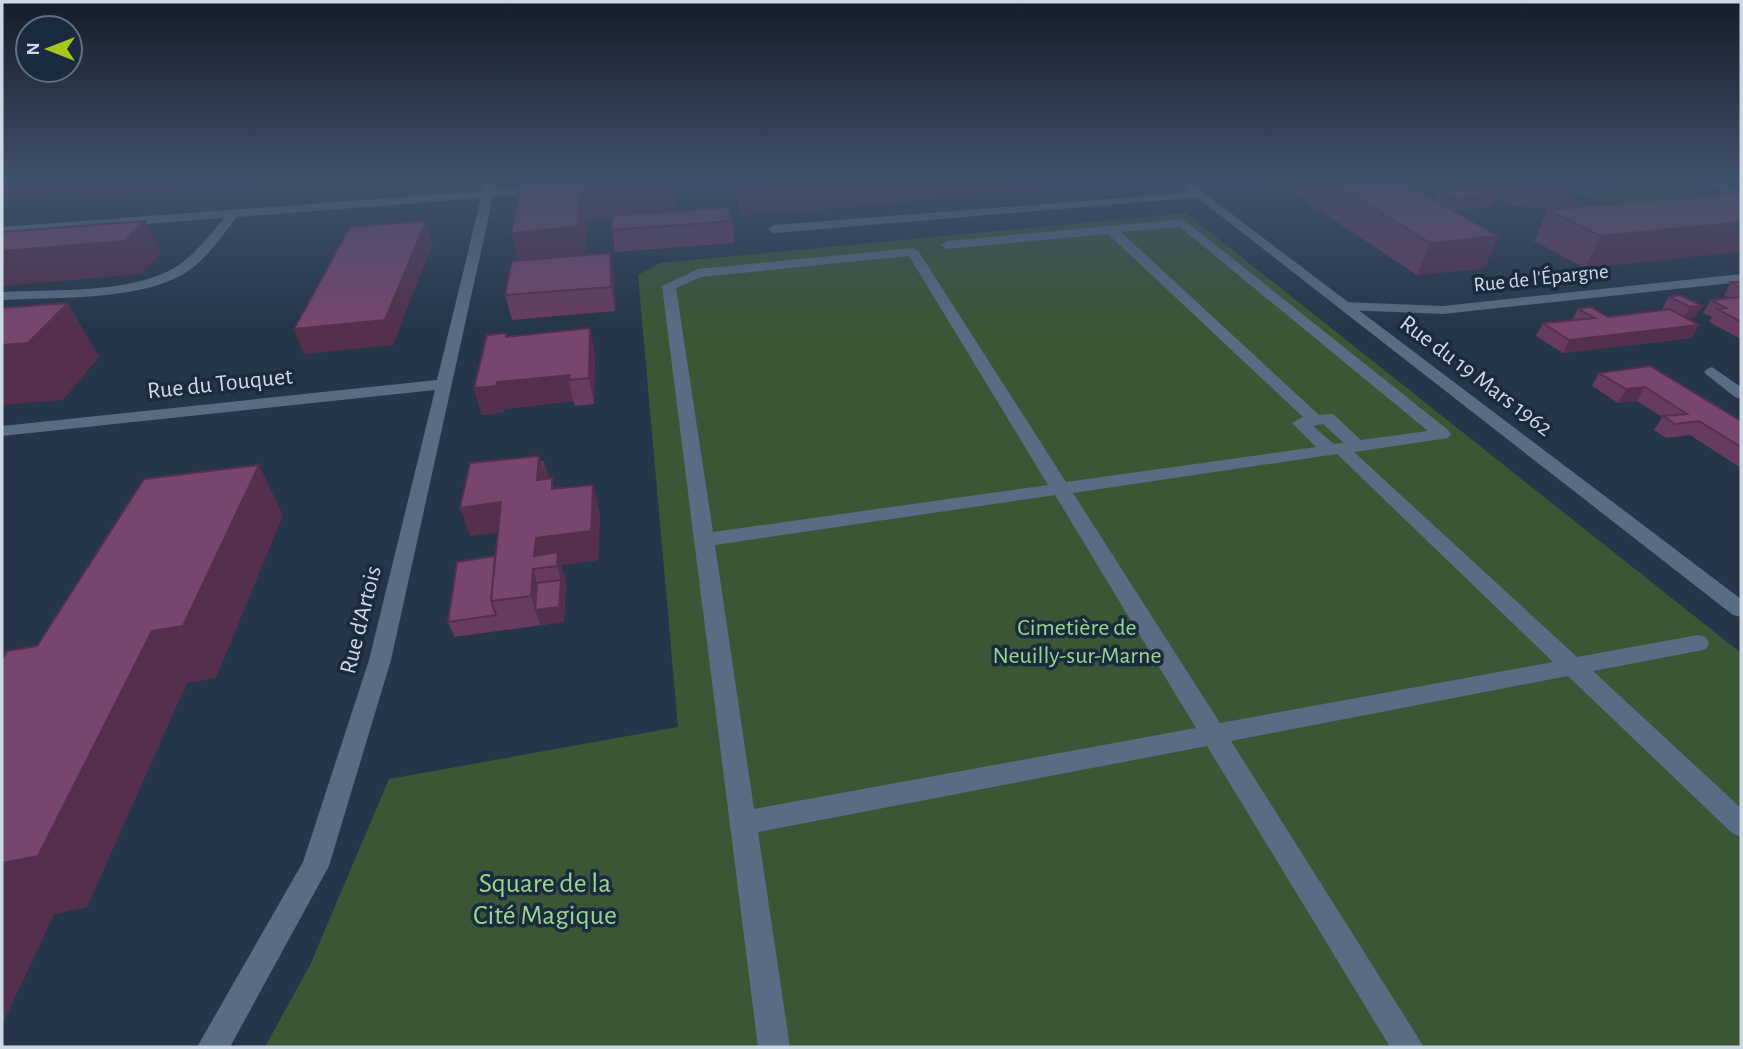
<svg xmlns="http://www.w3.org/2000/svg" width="1743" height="1049" font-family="'Alegreya Sans',sans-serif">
<rect width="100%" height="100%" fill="#25354a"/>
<g fill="#3a5634">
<path d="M1641,181l46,2 54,21 -110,13 -61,-28z"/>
<path d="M1186,213l555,440v394h-1476l45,-82 79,-186 289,-52 -40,-452 22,-12z"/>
</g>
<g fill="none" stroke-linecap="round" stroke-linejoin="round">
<path fill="#5a6c83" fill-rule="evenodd" d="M1183,219l265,211 3,4 -3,4 -6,1 -88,13 223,205 121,-22 8,2 3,6 -3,6 -8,2 -105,20 148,137v29l-9,-4 -164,-157 -337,65 193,306h-34l-183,-301 -449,86 32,215h-32l-96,-761 36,-17 215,-21 6,4 147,230 250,-35 -24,-24 11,-6 -195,-183 -161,15 -6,-4 6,-4zM1180,227l248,204 -67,9 -28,-26 -14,1 -198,-183zM909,256l139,229 -335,47 -37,-244 25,-11zM1323,424l21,19 -10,1 -21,-18zM1337,454l216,208 -333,61 -147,-230zM1055,495l141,233 -442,81 -39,-264z"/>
<g fill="#5a6c83" fill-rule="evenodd">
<path d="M486,181h10l-2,9 50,-3 5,3 -5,3 -51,4 -102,463 -62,206 -99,181h-33l106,-185 66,-202 66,-270 -433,46v-10l435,-46 44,-182 -244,19c-16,20 -32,45 -55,58 -48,26 -127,22 -180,25v-8c50,-3 128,2 172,-24 20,-12 35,-32 50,-50l-222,17v-8l481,-36z"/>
<path d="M1699,181h15l27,12v7z"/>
<path d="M1198,192l6,3 -2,2 -428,36 -6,-4 6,-4z"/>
<path d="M1741,274v8l-298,32 -98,-4 -7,-4 7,-4 98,4z"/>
<path d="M1712,367l29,20v12l-6,-2 -28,-22 -3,-3 3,-3z"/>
</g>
<path fill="#5a6c83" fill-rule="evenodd" d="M1176,181h12l553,418v18l-8,-2z"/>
</g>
<g fill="#673b5f">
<path d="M672,181l4,30 56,10 3,22 -120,9 -3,-22v-12l-24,2 -4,35 30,21 1,35 -103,9 -7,-25 13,-34 -7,-28z"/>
<path d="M735,181h378l-1,4 -370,30 -6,-25z"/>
<path d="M1275,181h126l32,18 3,-9 39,-3 -11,-6h117l-11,23 -9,5 180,-17 -156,76 -51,-27 14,-31 7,-1 -42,-3 -17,-8 -4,9 -40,3 46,26 -13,32 -68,7z"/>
<path d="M1731,282h10v57l-32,-17 3,-5 -9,-4 8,-13 19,-2 -6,-3z"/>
<path d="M1669,297l33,9 -8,12 -6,1 11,6 -8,13 -128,15 -27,-17 7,-13 29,-3 6,-11 30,8 56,-7 -2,-1z"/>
<path d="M507,337l88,17 -1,50 -19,2 -2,-5 -69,8v3l-22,3 -8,-27z"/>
<path d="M1650,366l91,55v47l-51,-33 -24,3 -12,-8 8,-13 -25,-16 -19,2 -26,-17 7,-13z"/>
<path d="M540,461h4l4,14 -1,4 8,10 45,24 -2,47 -37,5 5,17 -2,40 -110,15 -6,-15 47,-66 3,-24 -28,4z"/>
</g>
<g fill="#54304e">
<path d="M33,181h288l-242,18 -3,-5 -72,5 -2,-4v-7z"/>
<path d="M377,181h77l-1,4 -74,5z"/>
<path d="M739,181h374l-1,4 -370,30z"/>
<path d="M1572,181h9l-11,23 -11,5z"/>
<path d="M672,183l4,30 -88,7 -4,39 -65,6 -8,-32 71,-43z"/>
<path d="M145,221l16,32 -19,21 -140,12v-35z"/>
<path d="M426,221l7,22 -40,102 -89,9 -10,-25z"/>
<path d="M1741,222v30l-156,16 16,-32z"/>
<path d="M1498,236l-13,32 -68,7 13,-32z"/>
<path d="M610,253l4,23 1,35 -4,-24z"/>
<path d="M68,303l31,54 -36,43 -61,5v-60z"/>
<path d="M1702,306l-8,12 -12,2 8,-13z"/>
<path d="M1699,325l-8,13 -128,15 6,-13z"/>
<path d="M590,328l5,26 -1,50 -5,-26z"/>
<path d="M570,375l-1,5 4,21 -69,8v3l-22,3 -8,-27 23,-6z"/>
<path d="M1645,387l-8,14 -19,2 8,-14z"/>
<path d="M539,456l4,14 1,-9 4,14 -4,33 -7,-28z"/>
<path d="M259,465l24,50 -67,163 -29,5 -100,224 -33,7 -52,111v-162z"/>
<path d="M593,485l7,28 -2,47 -37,5 5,17 -1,13 -8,-29 -23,-10 2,-18z"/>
<path d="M501,502l9,29 -40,5 -10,-28z"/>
<path d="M533,569l8,29 20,-18 4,15 -1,27 -24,3 -9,-29z"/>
</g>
<g fill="#78456f" stroke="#54304e" stroke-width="2">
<path d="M6,181h27l2,4 -33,3v-3z"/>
<path d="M522,181h150v2l-90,7 -5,37 -66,6z"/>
<path d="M1330,181h71l97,55 -68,7z"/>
<path d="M1478,186l19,10 -43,3 -18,-9z"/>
<path d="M1741,192v30l-140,14 -53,-26z"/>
<path d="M729,207l3,14 -120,9v-14z"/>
<path d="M145,221l-20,20 -123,10v-19z"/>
<path d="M426,221l-41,99 -91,9 56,-102z"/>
<path d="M610,253l1,34 -106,8 7,-34z"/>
<path d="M1731,282h10v6z"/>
<path d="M1680,295l22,11 -12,1 -21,-10z"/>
<path d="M1741,297v25l-24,-13 9,-1 -15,-8z"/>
<path d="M68,303l-40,40 -26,2v-37z"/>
<path d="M1591,307l17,10 62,-8 29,16 -130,15 -26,-17 52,-5 -17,-9z"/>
<path d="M590,328l-1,50 -20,2 1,-5 -73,7 -1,4 -22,2 13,-53 19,-2v4z"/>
<path d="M1650,366l91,55v26l-42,-26 -24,3 -12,-8 24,-2 -42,-27 -19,2 -27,-16z"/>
<path d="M539,456l-2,24 15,-2v11l41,-4 -2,46 -55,7 -2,18 24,-4 -1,14 -24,3 -2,27 -40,5 10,-99 -41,6 10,-45z"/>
<path d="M259,465l-76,161 -31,5 -114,225 -36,7v-203l5,-9 30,-5 107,-167z"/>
<path d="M495,556l-4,45 5,14 -48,7 9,-60z"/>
<path d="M561,580l-2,27 -24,3 2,-27z"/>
</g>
<linearGradient id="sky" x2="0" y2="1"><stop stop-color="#141d29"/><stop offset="0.55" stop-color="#40516b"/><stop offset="1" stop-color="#40516b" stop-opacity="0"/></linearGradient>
<rect width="1743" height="328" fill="url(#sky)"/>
<g text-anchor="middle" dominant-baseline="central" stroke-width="7" stroke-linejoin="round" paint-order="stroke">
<g font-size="21" fill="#cdd8e5" stroke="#1b2b3f">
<text transform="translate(1541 278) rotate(-6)">Rue de l'Épargne</text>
</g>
<g font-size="24" fill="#cdd8e5" stroke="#1b2b3f">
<text transform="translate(1476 376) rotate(37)">Rue du 19 Mars 1962</text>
<text transform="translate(220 384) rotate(-6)">Rue du Touquet</text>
<text transform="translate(361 620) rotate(-76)">Rue d'Artois</text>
</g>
<g font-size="24" fill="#98d68a" stroke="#1b2b3f">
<text x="1077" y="628">Cimetière de<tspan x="1077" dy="28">Neuilly-sur-Marne</tspan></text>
</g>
<g font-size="28" fill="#98d68a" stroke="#1b2b3f">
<text x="545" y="884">Square de la<tspan x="545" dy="32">Cité Magique</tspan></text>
</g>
</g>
<rect width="1743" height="1049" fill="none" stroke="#cdd8e5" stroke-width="7"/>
<g transform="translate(49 49) rotate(270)"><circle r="33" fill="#1b2b3f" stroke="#627081" stroke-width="2"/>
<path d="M0-5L12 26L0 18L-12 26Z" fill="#a7c71e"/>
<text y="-10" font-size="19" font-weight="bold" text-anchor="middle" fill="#cdd8e5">N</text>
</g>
</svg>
